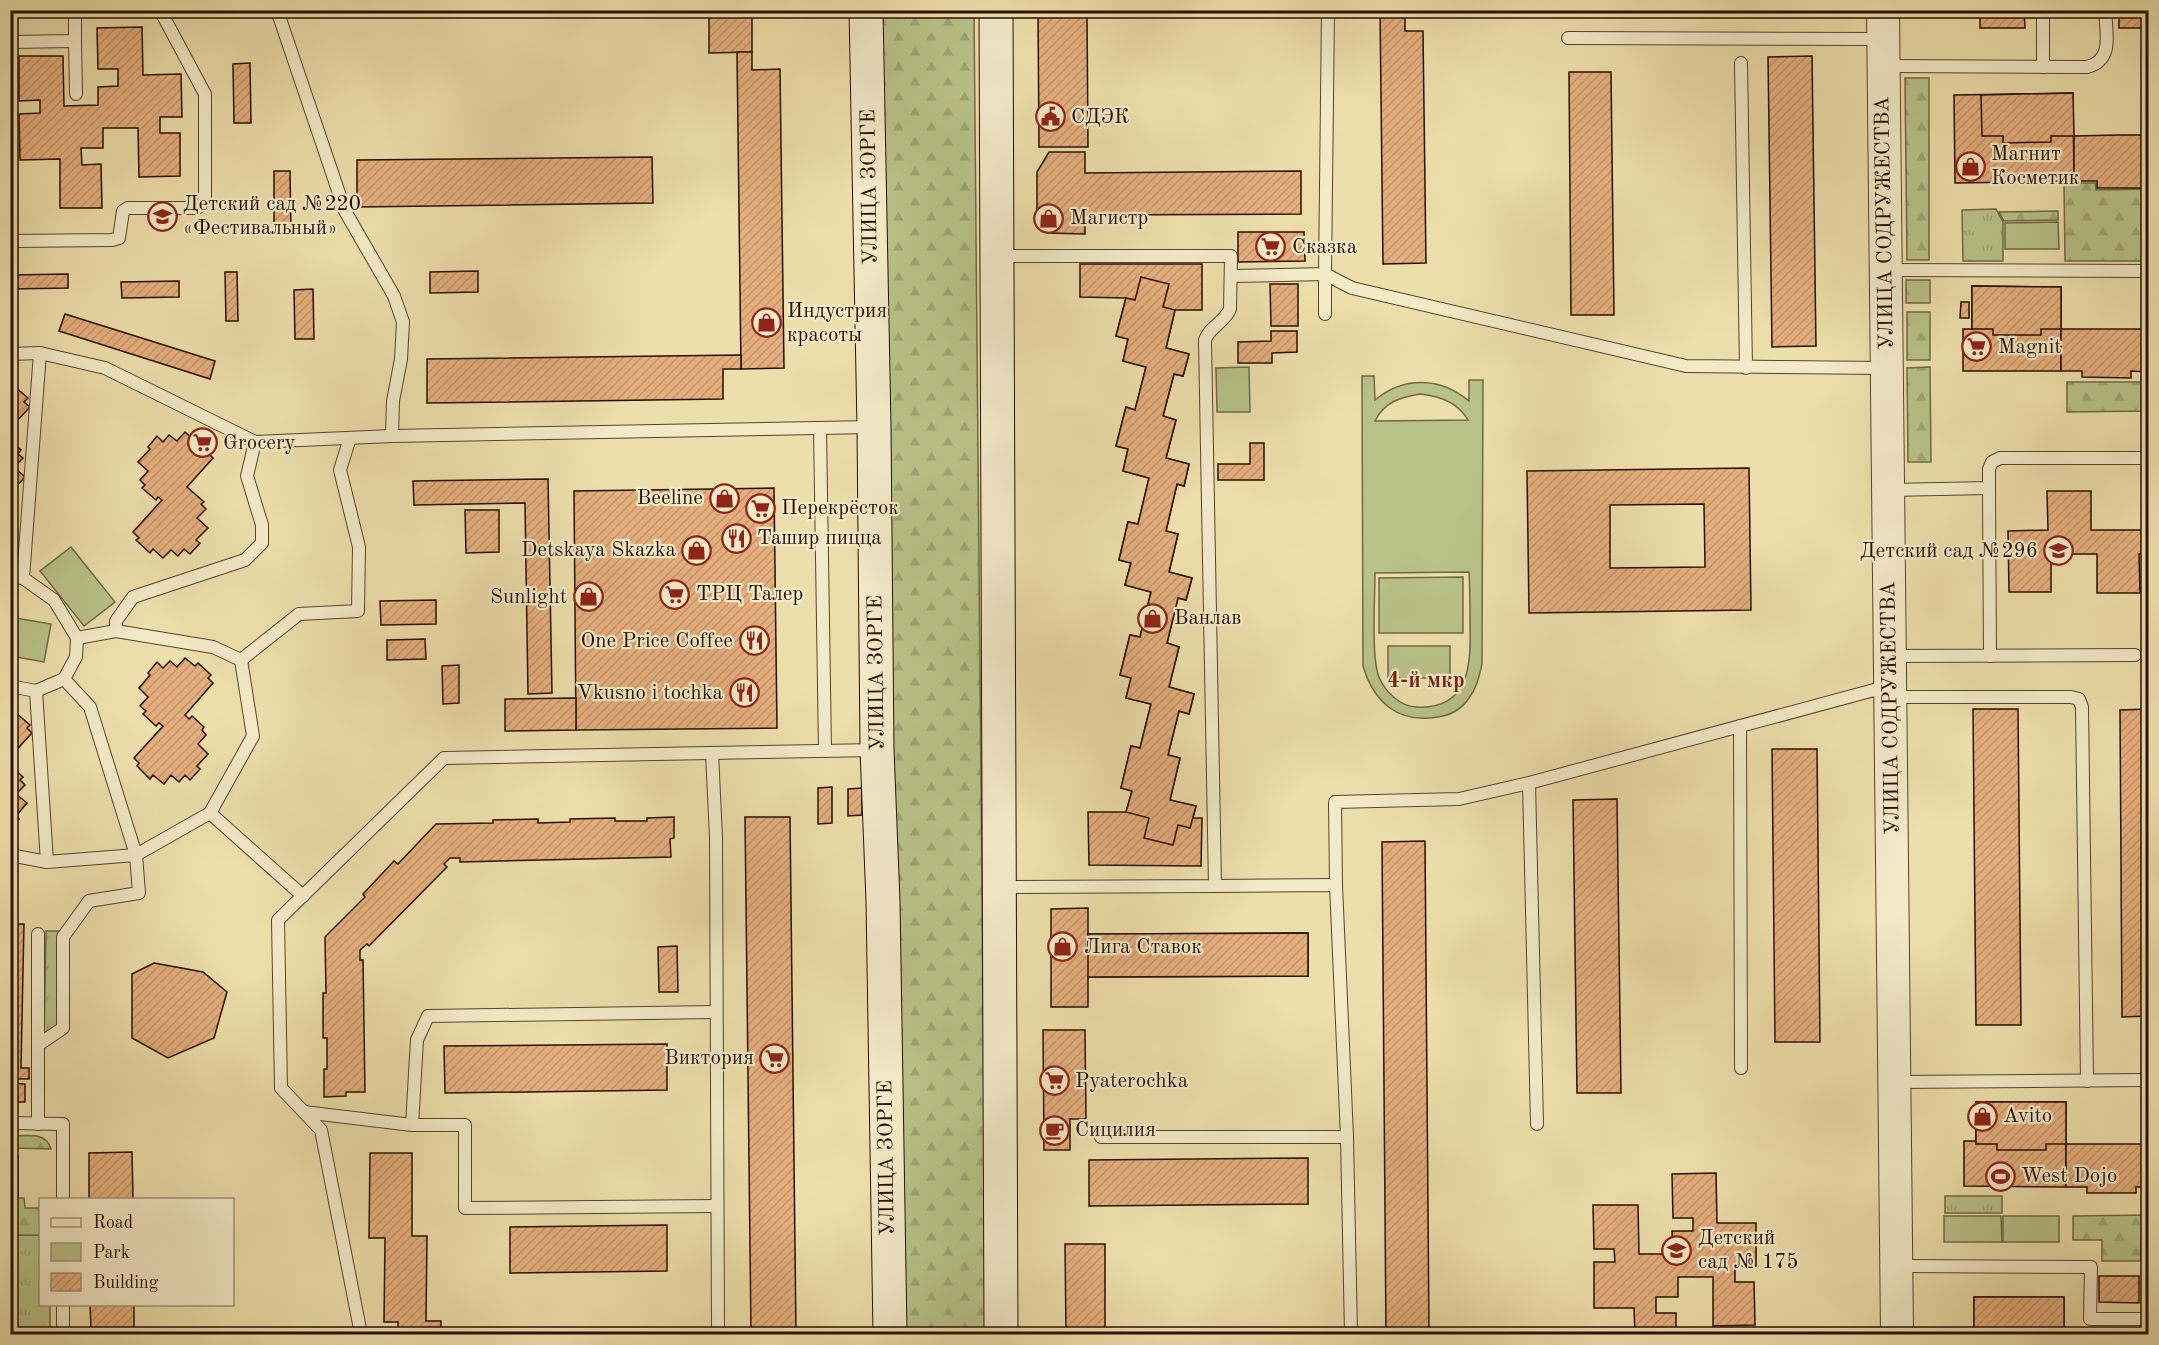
<svg xmlns="http://www.w3.org/2000/svg" width="2159" height="1345" font-family="'Old Standard TT',serif">
<defs>
<pattern id="grass-tufts" width="24" height="20" patternUnits="userSpaceOnUse" patternTransform="scale(1.5)"><rect width="24" height="20" fill="#b8c289"/><path d="M3 7l-1-3M5 7V3M7 7l1-3M15 17l-1-3M17 17v-4M19 17l1-3" fill="none" stroke="#9ea675"/></pattern>
<pattern id="forest-firs" width="22" height="20" patternUnits="userSpaceOnUse" patternTransform="scale(1.5)"><rect width="22" height="20" fill="#b8c289"/><path d="M5 1l3.5 6h-7zM16 11l3.5 6h-7z" fill="#9ea675"/></pattern>
<pattern id="building-hatch" width="6" height="6" patternUnits="userSpaceOnUse" patternTransform="scale(1.5)"><rect width="6" height="6" fill="#e4af7d"/><path d="M-1 1l2-2M0 6l6-6M5 7l2-2" fill="none" stroke="#c4956b"/></pattern>
</defs>
<rect width="100%" height="100%" fill="#eddfab"/>
<filter id="stains"><feTurbulence type="fractalNoise" baseFrequency=".00333" numOctaves="4"/><feColorMatrix values="0 0 0 0 .2 0 0 0 0 .09 0 0 0 0 .02 0 0 0 .5 -.17"/></filter>
<radialGradient id="worn" r=".72"><stop offset=".6" stop-color="#630" stop-opacity="0"/><stop offset="1" stop-color="#630" stop-opacity=".3"/></radialGradient>
<g fill="url(#grass-tufts)" stroke="#706847" stroke-width="1.5">
<path d="M1996,209l7,13v39h-40l-1,-51z"/>
<path d="M46,931h12l-1,94 -13,9z"/>
<rect x="1945" y="1196" width="57" height="17"/>
<path d="M10,1235h30v69l10,1v29h-35v-30l-5,-1z"/>
</g>
<g fill="url(#forest-firs)" stroke="#706847" stroke-width="1.5">
<path d="M880,11h94l12,1323h-84z"/>
<path d="M1905,78h24v182h-22z"/>
<path d="M2064,183h31l1,7 51,-1 1,-5v77h-83z"/>
<path d="M2058,211v9l-54,1 -5,-9z"/>
<rect x="1906" y="280" width="24" height="23"/>
<rect x="1907" y="312" width="23" height="48"/>
<path d="M1930,367l1,95h-23l-1,-94z"/>
<path d="M2067,382h81v29l-81,1z"/>
<path d="M11,1136c15,0 35,-5 40,13l-40,-1z"/>
<path d="M11,1198h13l1,10h15v27h-29z"/>
<path d="M2148,1215v27h-7v19h-39v-21h-29v-24z"/>
</g>
<g fill="#b8c289" stroke="#706847" stroke-width="1.5" fill-rule="evenodd">
<path d="M2058,222l1,27h-54v-26z"/>
<path d="M1249,367l1,45h-33l-1,-44z"/>
<path d="M1362,376h12l1,24c29,-24 65,-23 94,1v-21h14l-1,284c-3,12 -5,24 -13,34 -7,11 -18,17 -31,19 -39,7 -64,-14 -75,-51zM1420,394c20,2 38,8 48,26l-93,1c9,-19 26,-24 45,-27zM1469,572c1,17 1,34 1,50 1,41 1,88 -54,85 -16,-1 -31,-15 -37,-30 -8,-20 -4,-80 -4,-104z"/>
<path d="M71,547l44,55 -31,24 -44,-55z"/>
<path d="M1463,577v56h-84v-55z"/>
<path d="M10,617l41,7 -7,38 -33,-6z"/>
<rect x="1388" y="646" width="62" height="32"/>
<path d="M1944,1216h57l1,26h-58z"/>
<rect x="2003" y="1216" width="56" height="26"/>
</g>
<g fill="url(#building-hatch)" stroke="#270f05" stroke-width="1.5" fill-rule="evenodd">
<path d="M709,10h43v42l-43,1z"/>
<path d="M1038,10h49l1,137h-49z"/>
<path d="M1380,10h42l-17,2v19h18l3,232 -43,1z"/>
<path d="M1980,10h44l1,18h-45z"/>
<rect x="2119" y="10" width="29" height="18"/>
<path d="M142,27l1,48 38,-1 1,43h-22v16h20v43l-41,1 -1,-49h-35v20h-22l1,17 19,-1 1,44h-42v-49l-40,1 -1,-46 21,-1v-13l-21,1v-45h44l1,50 34,-1v-18l20,-1v-17h-20l-1,-41z"/>
<path d="M737,52h15v18l28,-1 4,299 -43,1z"/>
<path d="M1812,56l4,290 -44,1 -4,-290z"/>
<path d="M250,63l1,60h-17l-1,-59z"/>
<path d="M1569,72h42l3,243h-43z"/>
<path d="M2073,93l1,88 -119,2 -1,-88z"/>
<path d="M2073,93l1,43h-23v6l-48,1v-7h-21l-1,-41z"/>
<path d="M2119,135h29v47h-3v6h-48v-7h-23v-45z"/>
<path d="M1049,152h36v21l216,-2v43l-216,1v19l-37,-1 -11,-7v-54z"/>
<path d="M652,157l1,46 -296,4v-47z"/>
<path d="M274,171h16l1,64h-17z"/>
<path d="M1238,232h66l1,29 -67,1z"/>
<path d="M1080,264h122v46h-27l-9,38 23,6 -6,22 -9,-2 -11,42 13,4 -10,38 23,6 -5,22 -7,-2 -11,47 12,3 -9,38 23,6 -6,22 -8,-2 -11,45 12,4 -10,40 25,7 -5,20 -10,-3 -11,44 12,3 -10,42 26,6 -3,12h9l-1,48 -112,-1 -1,-53h38l6,-21 -11,-3 10,-42 9,2 11,-44 -25,-6 5,-20 -11,-3 10,-40 10,2 11,-45 -26,-7 6,-22 -12,-3 9,-38 10,2 11,-46 -26,-7 5,-22 -12,-3 10,-39 9,3 11,-43 -23,-6 5,-22 -12,-3 10,-38 -46,-1z"/>
<path d="M478,271v21l-48,1v-21z"/>
<path d="M225,272h12l1,49h-12z"/>
<path d="M68,274v14l-58,1v-14z"/>
<path d="M1141,277l28,7 -6,23 12,3 -9,38 23,6 -6,22 -9,-2 -11,42 13,4 -10,38 23,6 -5,22 -7,-2 -11,47 12,3 -9,38 23,6 -6,22 -8,-2 -11,45 12,4 -10,40 25,7 -5,20 -10,-3 -11,44 12,3 -10,42 26,6 -6,22 -12,-3 -5,20 -29,-7 5,-20 -23,-6 6,-21 -11,-3 10,-42 9,2 11,-44 -25,-6 5,-20 -11,-3 10,-40 10,2 11,-45 -26,-7 6,-22 -12,-3 9,-38 10,2 11,-46 -26,-7 5,-22 -12,-3 10,-39 9,3 11,-43 -23,-6 5,-22 -12,-3 10,-38 9,2z"/>
<path d="M179,281v16l-57,1 -1,-16z"/>
<path d="M1270,284h28v42h-27z"/>
<path d="M1972,286l89,1v84h-98v-42h9z"/>
<path d="M1972,286l89,1v42h-20v6h-48v-6h-21z"/>
<path d="M313,289l1,50h-19l-1,-49z"/>
<path d="M1961,302h8v16h-9z"/>
<path d="M65,314l150,47 -5,18 -151,-48z"/>
<path d="M2061,329h87v43l-17,-1v7l-49,-1v-6h-21z"/>
<path d="M1271,331h26v21l-25,1v10h-34v-21l33,-1z"/>
<path d="M741,355v14h-18v30l-296,4v-44z"/>
<path d="M14,386l14,12 -4,4 6,5 -20,21v-40z"/>
<path d="M185,432l9,8 3,-3 13,12 -3,3 6,6 -26,29 17,15 -3,2 5,5 -9,9 11,10 -12,12 4,3 -10,11 -6,-5 -6,7 -7,-6 -8,8 -10,-9 -3,4 -14,-13 3,-2 -6,-6 29,-32 -4,-3 -2,3 -14,-12 3,-3 -5,-5 8,-9 -10,-9 12,-13 -2,-2 9,-11 6,6 6,-7 8,6z"/>
<path d="M10,441l11,9 -3,4 5,4 -9,9 11,10 -12,13 4,2 -7,7z"/>
<path d="M1250,443h14v37h-46v-16h32z"/>
<path d="M1749,468l2,142 -222,3 -2,-142zM1704,504l1,63 -95,1v-63z"/>
<path d="M548,479l4,214 -24,1 -3,-191 -111,2 -1,-24z"/>
<path d="M774,488l3,240 -201,2 -2,-239z"/>
<path d="M2145,490h3v64h-9l1,39h-43v-39h-46v38h-42l-1,-61 40,-1 -1,-39h44v39h54z"/>
<path d="M465,510h34v42l-33,1z"/>
<path d="M436,600v24l-55,1 -1,-24z"/>
<rect x="2146" y="602" width="2" height="43"/>
<path d="M425,639l1,20 -39,1v-20z"/>
<path d="M185,658l10,8 3,-3 13,12 -3,3 5,5 -28,32 4,4 3,-3 12,11 -2,3 4,5 -8,9 10,10 -11,12 3,3 -10,11 -5,-5 -6,7 -8,-7 -7,9 -11,-9 -3,4 -13,-13 2,-3 -5,-5 29,-32 -4,-3 -3,3 -13,-12 3,-3 -6,-5 8,-9 -9,-9 11,-13 -2,-2 9,-11 6,6 7,-7 7,6z"/>
<path d="M459,665v38l-16,1 -1,-38z"/>
<path d="M576,698v32l-71,1v-32z"/>
<path d="M1973,709h45l3,316h-45z"/>
<path d="M2148,709v307l-26,1 -2,-307z"/>
<path d="M10,713l3,3 3,-3 14,12 -3,3 5,5 -22,24z"/>
<path d="M1772,749h45l3,293h-45z"/>
<path d="M11,766l12,11 -3,3 5,5 -9,9 11,9 -11,13 3,3 -9,9z"/>
<path d="M832,787v36l-14,1v-36z"/>
<path d="M862,788v27l-14,1v-27z"/>
<path d="M1617,799l4,294h-44l-4,-293z"/>
<path d="M674,817v21l-4,1 1,18 -211,5v-4h-10l-6,6 3,3 -78,79 -2,-2 -7,6v10h3l2,132h-19v4l-22,1v-28h3v-31h-4v-45h3l-1,-56 40,-40 -2,-3 31,-33 4,3 38,-40 57,-1v-3l45,-1v4l32,-1v-3l45,-1v3h32v-3z"/>
<path d="M745,817h45l6,517h-45z"/>
<path d="M1425,841l4,493h-43l-4,-492z"/>
<path d="M1088,908v26l220,-1v43l-220,1v30h-37v-98z"/>
<path d="M10,924h14l-3,144h8v11h-19z"/>
<path d="M1308,933v43l-220,1v-43z"/>
<path d="M677,946l1,46h-19l-1,-45z"/>
<path d="M154,963l49,9 24,20 -13,46 -46,20 -36,-20v-64z"/>
<path d="M1043,1030h42l1,89h-16v31h-26z"/>
<path d="M667,1044v46l-222,3 -1,-47z"/>
<path d="M10,1083l15,1v18h-15z"/>
<path d="M1976,1102h90v85l-102,-1v-45h12z"/>
<path d="M1976,1102h90v42h-20v6h-49v-6h-21z"/>
<path d="M2066,1144h82v43h-12v6h-49v-6h-21z"/>
<path d="M132,1152l1,48h-44v-47z"/>
<path d="M370,1153h42v83h15l-1,85h15v13h-43v-12h-14l1,-84h-16z"/>
<path d="M10,1155l8,1v40h-8z"/>
<path d="M1308,1158v46l-219,2v-46z"/>
<path d="M1716,1173l1,50h39v43h-21v16h19l1,43 -42,1v-49h-35v20h-22v16h20v21h-41l-1,-26h-40v-46h21l-1,-13h-20l-1,-44h45l1,49h34l-1,-23h21v-13h-20l-1,-44z"/>
<path d="M667,1225v46l-157,2v-46z"/>
<path d="M1065,1244h40v88h-39z"/>
<path d="M2099,1276h40v27l-40,-1z"/>
<rect x="1974" y="1297" width="90" height="37"/>
<rect x="1974" y="1297" width="90" height="37"/>
<path d="M90,1304h44v27h-43z"/>
</g>
<g fill="none" stroke-linecap="round" stroke-linejoin="round">
<defs>
<g id="service">
<path d="M277,10l68,201 49,85 9,26 -2,37 -8,42 -1,35"/>
<path d="M2043,10v57"/>
<path d="M1568,38l314,1"/>
<path d="M75,41l1,53"/>
<path d="M10,42l65,-1v-26l3,-5"/>
<path d="M1741,63l5,305"/>
<path d="M1885,66l202,1c27,-7 19,-33 18,-57"/>
<path d="M10,241l102,-1 7,-2 4,-27 5,-3h69l6,-4 2,-8v-102l-45,-84"/>
<path d="M998,256h233l-1,53c-5,13 -21,18 -25,31l10,546 -213,1"/>
<path d="M1887,270l261,1"/>
<path d="M1231,276l94,-2 3,-264"/>
<path d="M1325,314v-40l27,14 334,78 200,2"/>
<path d="M10,354l30,-1 65,15 150,74 137,-6 480,-9"/>
<path d="M820,428l5,323"/>
<path d="M1989,488l1,168"/>
<path d="M1889,490l100,-2v-19l3,-7 8,-4h148"/>
<path d="M10,577l13,1 31,22 23,38 -1,19 -12,22 -28,12 -26,-5"/>
<path d="M23,578l17,-225"/>
<path d="M116,631v-10l17,-24 112,-37 17,-17v-18l-15,-49 8,-34"/>
<path d="M77,638l39,-7 97,16 28,13"/>
<path d="M1891,656l244,-1"/>
<path d="M241,660l58,-46 59,-3 1,-64 -19,-77 10,-32"/>
<path d="M36,691l11,171"/>
<path d="M1892,697h179l8,2 3,8 5,374"/>
<path d="M1740,726l1,342"/>
<path d="M712,753l4,84 2,497"/>
<path d="M1529,783l8,341"/>
<path d="M210,813l93,83"/>
<path d="M10,855l37,7 89,-7 74,-42 43,-77 -12,-76"/>
<path d="M1336,885l-1,-83 124,-3 70,-16 360,-97"/>
<path d="M1215,886l121,-1 11,252 4,197"/>
<path d="M38,1045v-111"/>
<path d="M1896,1082l249,-2"/>
<path d="M304,1112l108,13 5,-85 11,-24 288,-4"/>
<path d="M10,1123l53,1v76"/>
<path d="M38,1124v-79l25,-17v-91l26,-36 50,-8 -3,-38 -46,-148 -26,-28"/>
<path d="M412,1125h53v83l252,-2"/>
<path d="M1101,1137h246"/>
<path d="M1898,1266l193,1 -1,52h52"/>
<path d="M63,1304v30"/>
<path d="M361,1334l-40,-204 -40,-42 -3,-168 166,-162 432,-8"/>
</g>
<path id="tertiary" d="M1883,10l14,1324"/>
<g id="secondary">
<path d="M866,10l8,417 3,323 6,151 7,433"/>
<path d="M996,10l5,1324"/>
</g>
</defs>
<use href="#service" stroke="#58432e" stroke-width="14"/>
<use href="#tertiary" stroke="#58432e" stroke-width="34"/>
<use href="#secondary" stroke="#270f05" stroke-width="35"/>
<use href="#service" stroke="#f3eac8" stroke-width="12"/>
<use href="#tertiary" stroke="#f3eac8" stroke-width="32"/>
<use href="#secondary" stroke="#f3eac8" stroke-width="33"/>
</g>
<defs>
<symbol id="civic-ring" viewBox="-11 -11 22 22"><circle r="9.5" fill="#f3eac8" stroke="#8f2418" stroke-width="1.5"/><path d="M-.6-6.5H3V-4.5H.6V-3L4-1V1h2V6H-6V1h2V-1L-.6-3ZM-1.2 2.5V6h2.4V2.5Z" fill="#8f2418"/></symbol>
<symbol id="shop-ring" viewBox="-11 -11 22 22"><circle r="9.5" fill="#f3eac8" stroke="#8f2418" stroke-width="1.5"/><path d="M-5-2.5h2.3a2.7 3.5 0 0 1 5.4 0H5L5.5 6h-11ZM-1.5-2.5h3a1.5 2.3 0 0 0-3 0Z" fill="#8f2418"/></symbol>
<symbol id="school-ring" viewBox="-11 -11 22 22"><circle r="9.5" fill="#f3eac8" stroke="#8f2418" stroke-width="1.5"/><path d="M0-5L7-2L0 1L-7-2ZM-4 1L0 2.5L4 1V4Q0 6-4 4Z" fill="#8f2418"/></symbol>
<symbol id="supermarket-ring" viewBox="-11 -11 22 22"><circle r="9.5" fill="#f3eac8" stroke="#8f2418" stroke-width="1.5"/><path d="M-6-5.5h2.5l.6 2H6L4.5 2H-2.5L-4.4-4H-6ZM-1.5 3.2a1.3 1.3 0 1 0 .1 0ZM3 3.2a1.3 1.3 0 1 0 .1 0Z" fill="#8f2418"/></symbol>
<symbol id="restaurant-ring" viewBox="-11 -11 22 22"><circle r="9.5" fill="#f3eac8" stroke="#8f2418" stroke-width="1.5"/><path d="M-5-6h1v4h1v-4h1v4h1v-4h1v5L-1.5 .5V6h-2V.5L-5-1ZM5-6V6H3V1.5H1.5Q1.5-4 5-6Z" fill="#8f2418"/></symbol>
<symbol id="cafe-ring" viewBox="-11 -11 22 22"><circle r="9.5" fill="#f3eac8" stroke="#8f2418" stroke-width="1.5"/><path d="M-5.5-4.5H6V0H3Q3 3.5 0 3.5H-2.5Q-5.5 3.5-5.5 0ZM3-3.2v2h1.7v-2ZM-6 4.5H4V6H-6Z" fill="#8f2418"/></symbol>
<symbol id="stadium-ring" viewBox="-11 -11 22 22"><circle r="9.5" fill="#f3eac8" stroke="#8f2418" stroke-width="1.5"/><path d="M0-5a6.5 5 0 1 0 0 10a6.5 5 0 1 0 0-10ZM-3.5-1.8h7v3.6h-7Z" fill="#8f2418"/></symbol>
</defs>
<g fill-rule="evenodd">
<use href="#civic-ring" x="1034" y="100" width="33" height="33"/>
<use href="#shop-ring" x="1954" y="150" width="33" height="33"/>
<use href="#school-ring" x="146" y="200" width="33" height="33"/>
<use href="#shop-ring" x="1032" y="202" width="33" height="33"/>
<use href="#supermarket-ring" x="1254" y="230" width="33" height="33"/>
<use href="#shop-ring" x="750" y="306" width="33" height="33"/>
<use href="#supermarket-ring" x="1960" y="330" width="33" height="33"/>
<use href="#supermarket-ring" x="186" y="426" width="33" height="33"/>
<use href="#shop-ring" x="708" y="482" width="33" height="33"/>
<use href="#supermarket-ring" x="744" y="492" width="33" height="33"/>
<use href="#restaurant-ring" x="720" y="522" width="33" height="33"/>
<use href="#shop-ring" x="680" y="534" width="33" height="33"/>
<use href="#school-ring" x="2042" y="534" width="33" height="33"/>
<use href="#supermarket-ring" x="658" y="578" width="33" height="33"/>
<use href="#shop-ring" x="572" y="580" width="33" height="33"/>
<use href="#shop-ring" x="1136" y="602" width="33" height="33"/>
<use href="#restaurant-ring" x="738" y="624" width="33" height="33"/>
<use href="#restaurant-ring" x="728" y="676" width="33" height="33"/>
<use href="#shop-ring" x="1046" y="930" width="33" height="33"/>
<use href="#supermarket-ring" x="758" y="1042" width="33" height="33"/>
<use href="#supermarket-ring" x="1038" y="1064" width="33" height="33"/>
<use href="#shop-ring" x="1966" y="1100" width="33" height="33"/>
<use href="#cafe-ring" x="1038" y="1114" width="33" height="33"/>
<use href="#stadium-ring" x="1984" y="1160" width="33" height="33"/>
<use href="#school-ring" x="1660" y="1234" width="33" height="33"/>
</g>
<g text-anchor="middle" dominant-baseline="central" stroke-width="4.5" stroke-linejoin="round" paint-order="stroke">
<g font-size="21" fill="#270f05" stroke="#f3eac8" text-anchor="start">
<text x="1071" y="117">СДЭК</text>
<text x="1991" y="154">Магнит<tspan x="1991" dy="24">Косметик</tspan></text>
<text x="183" y="204">Детский сад №220<tspan x="183" dy="24">«Фестивальный»</tspan></text>
<text x="1070" y="218">Магистр</text>
<text x="1292" y="247">Сказка</text>
<text x="787" y="311">Индустрия<tspan x="787" dy="24">красоты</tspan></text>
<text x="1998" y="347">Magnit</text>
<text x="223" y="443">Grocery</text>
<text x="703" y="498" text-anchor="end">Beeline</text>
<text x="781" y="508">Перекрёсток</text>
<text x="757" y="538">Ташир пицца</text>
<text x="676" y="550" text-anchor="end">Detskaya Skazka</text>
<text x="2038" y="551" text-anchor="end">Детский сад №296</text>
<text x="696" y="594">ТРЦ Талер</text>
<text x="567" y="597" text-anchor="end">Sunlight</text>
<text x="1174" y="618">Ванлав</text>
<text x="733" y="641" text-anchor="end">One Price Coffee</text>
<text x="723" y="693" text-anchor="end">Vkusno i tochka</text>
<text x="1084" y="947">Лига Ставок</text>
<text x="754" y="1058" text-anchor="end">Виктория</text>
<text x="1075" y="1081">Pyaterochka</text>
<text x="2003" y="1116">Avito</text>
<text x="1075" y="1130">Сицилия</text>
<text x="2021" y="1176">West Dojo</text>
<text x="1698" y="1238">Детский<tspan x="1698" dy="24">сад № 175</tspan></text>
</g>
<g font-size="21" fill="#270f05" stroke="#f3eac8">
<text transform="translate(870 187) rotate(-91)">УЛИЦА ЗОРГЕ</text>
<text transform="translate(1885 223) rotate(-91)">УЛИЦА СОДРУЖЕСТВА</text>
<text transform="translate(877 673) rotate(-91)">УЛИЦА ЗОРГЕ</text>
<text transform="translate(1891 708) rotate(-91)">УЛИЦА СОДРУЖЕСТВА</text>
<text transform="translate(887 1158) rotate(-91)">УЛИЦА ЗОРГЕ</text>
</g>
<g font-size="22" font-weight="bold" fill="#7a1f14" stroke="#f3eac8">
<text x="1426" y="681">4-й мкр</text>
</g>
</g>
<rect width="2159" height="1345" fill="none" stroke="#eddfab" stroke-width="36"/>
<rect x="12" y="12" width="2135" height="1321" fill="none" stroke="#270f05" stroke-width="3"/>
<rect x="18" y="18" width="2123" height="1309" fill="none" stroke="#270f05" stroke-width="1.5"/>
<rect x="39" y="1198" width="195" height="108" fill="#f3eac8" stroke="#a1927a" stroke-width="1.5"/>
<rect x="51" y="1218" width="30" height="9" fill="#f3eac8" stroke="#a1927a" stroke-width="1.5"/>
<text x="93" y="1228" font-size="18" fill="#270f05">Road</text>
<rect x="51" y="1243" width="30" height="18" fill="#b8c289" stroke="#a1927a" stroke-width="1.5"/>
<text x="93" y="1258" font-size="18" fill="#270f05">Park</text>
<rect x="51" y="1273" width="30" height="18" fill="url(#building-hatch)" stroke="#a1927a" stroke-width="1.5"/>
<text x="93" y="1288" font-size="18" fill="#270f05">Building</text>
<rect width="100%" height="100%" filter="url(#stains)"/>
<rect width="100%" height="100%" fill="url(#worn)"/>
</svg>
